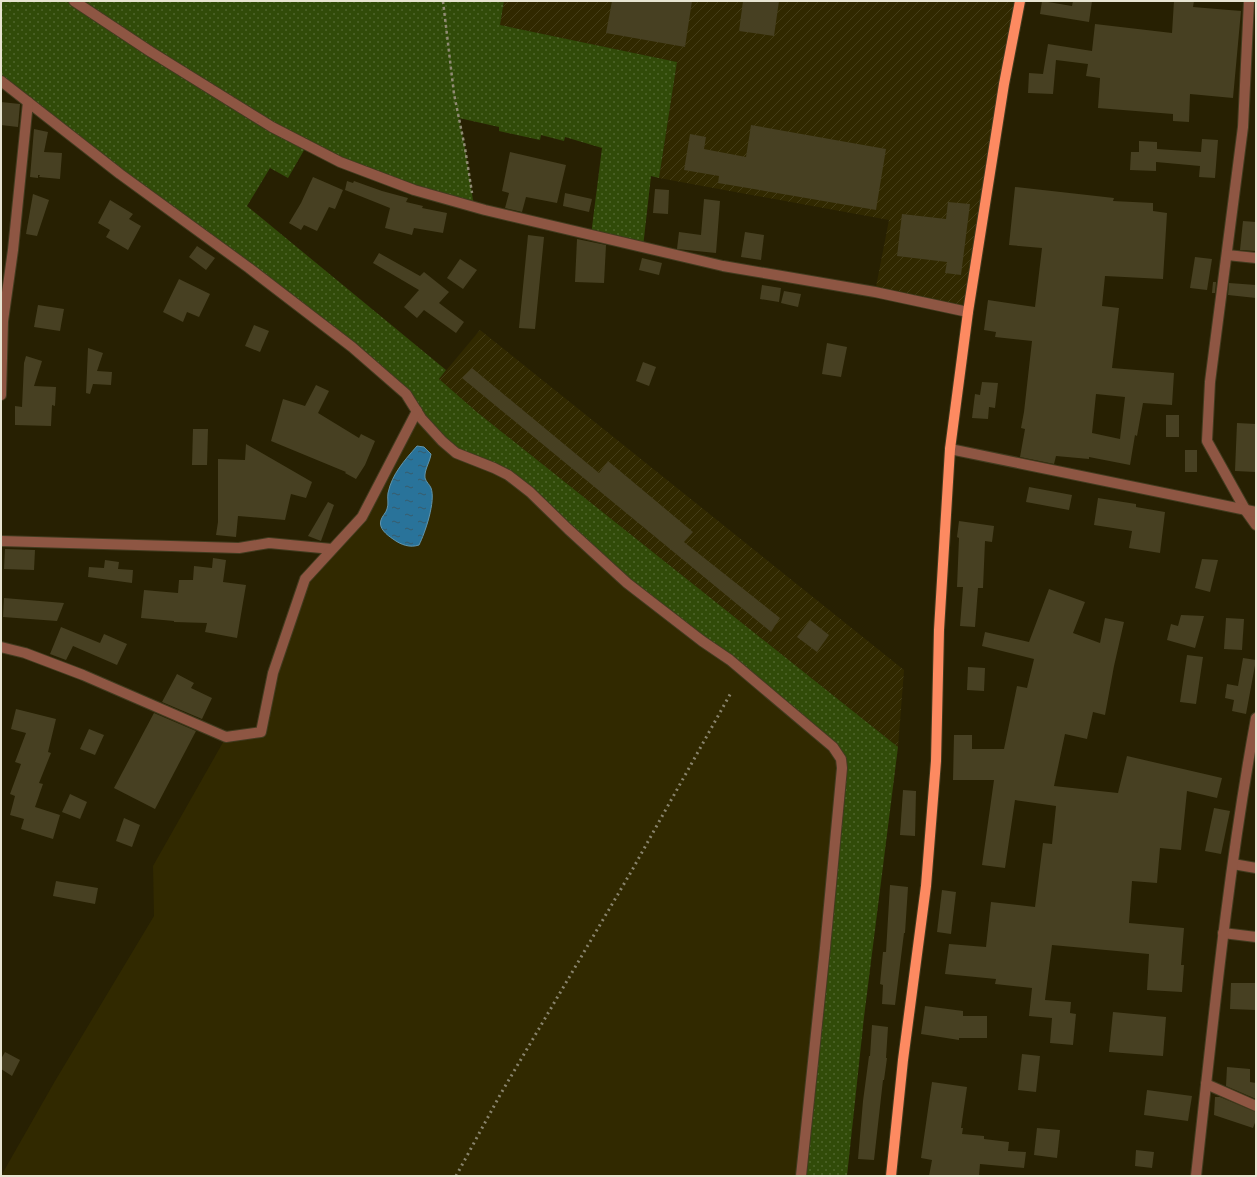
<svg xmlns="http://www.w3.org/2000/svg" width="1257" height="1177" font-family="'Playfair Display',serif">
<defs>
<pattern id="industrial-furrows" width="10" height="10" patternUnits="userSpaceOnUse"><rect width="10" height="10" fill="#312900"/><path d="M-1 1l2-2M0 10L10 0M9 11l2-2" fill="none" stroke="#453e18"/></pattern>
<pattern id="grass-dots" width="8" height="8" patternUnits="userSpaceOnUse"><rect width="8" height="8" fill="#314b09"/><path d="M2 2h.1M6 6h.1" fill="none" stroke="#4f652c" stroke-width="1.8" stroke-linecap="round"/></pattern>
<pattern id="water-ripples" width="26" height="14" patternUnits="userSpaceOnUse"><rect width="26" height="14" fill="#29739a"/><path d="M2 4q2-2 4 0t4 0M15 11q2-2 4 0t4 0" fill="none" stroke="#375c6c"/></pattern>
</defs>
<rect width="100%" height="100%" fill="#272002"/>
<path fill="#312900" d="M417,411l77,57 208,173 139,118 -40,417h-800l54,-95 99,-165 -1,-50 73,-129 35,-5 44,-153 57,-62z"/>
<g fill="url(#industrial-furrows)">
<path d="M504,1h521l-20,100 -35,207 -95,-16 14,-72 -230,-42 18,-116 -177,-37z"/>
<path d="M480,330l424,340 -6,77 -420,-334 -39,-34z"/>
</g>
<path fill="url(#grass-dots)" d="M1,1h503l-4,24 177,37 -18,116 -8,-2 -8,71 -52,-12 11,-87 -37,-11 -1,4 -23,-6 -1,5 -41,-9v-4l-40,-9 6,30 9,59 -167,-62 -19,33 -18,-10 -23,38 199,164 -7,9 39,34 420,334 -34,270 -17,159h-46l41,-408 -9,-21 -178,-142 -125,-113 -74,-39 -50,-59 -405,-313z"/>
<path fill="url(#water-ripples)" stroke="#6295ab" d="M417,446l7,1 7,7c-1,8 -7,16 -6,24 1,4 5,7 6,10 5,13 -6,45 -12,57 -9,3 -18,0 -26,-6 -6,-4 -15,-11 -12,-19 1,-4 5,-7 6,-11 2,-5 0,-11 1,-16 4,-19 16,-32 29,-47z"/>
<g fill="#474022" fill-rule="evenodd">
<path d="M612,1h80l-7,46 -79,-14z"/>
<path d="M743,1h36l-5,35 -35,-5z"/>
<path d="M1042,1l30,5 1,-5h19l-3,21 -49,-8z"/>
<path d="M1174,1h20l-1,6 48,4 -8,87 -43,-4 -1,28 -16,-1v-7l-75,-6 2,-30 -14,-2 2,-12 -32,-4 -3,34 -25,-1 1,-20 14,1 5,-30 44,7 3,-27 77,9z"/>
<path d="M1,102l19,2 -2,23 -17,-2z"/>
<path d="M751,125l135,24 -10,61 -158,-27 1,-7 -35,-6 6,-36 16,3 -2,12 42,8z"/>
<path d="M34,129l14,3 -4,20 18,1 -2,26 -21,-2 1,-2h-2v3l-8,-1z"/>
<path d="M1202,139l16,1 -3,38 -16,-1 1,-11 -44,-4v9l-26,-1 1,-18h8v-11l18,1v7l44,3z"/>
<path d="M510,152l56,13 -9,38 -31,-6 -4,15 -17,-4 4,-15 -7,-2z"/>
<path d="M313,177l30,13 -8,19 -6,-2 -12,24 -13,-6 -3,5 -12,-7 12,-20z"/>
<path d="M347,181l6,2 1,-2 28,10 26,7 -2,4 17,4 -1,2 25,5 -4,20 -29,-5 -2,7 -27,-7 5,-20 -45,-18z"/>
<path d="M1015,187l99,11 -1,3 40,2v8l14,2 -4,66 -58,-3 -3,30 17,2 -7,60 62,5 -2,32 -29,-2 -6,33 -2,-1 -5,30 -41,-8v2l-33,-3 -2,8 -34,-7 5,-28 -4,-1 3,-16 8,-71 -37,-4 1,-5 -12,-2 4,-30 47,7 7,-59 -33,-3zM1096,394l29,3 -5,42 -28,-6z"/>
<path d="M655,189l14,1 -1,24 -15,-1z"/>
<path d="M565,193l27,6 -3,13 -26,-6z"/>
<path d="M33,194l16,6 -12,36 -11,-2z"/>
<path d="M704,199l16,2 -4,52 -39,-4 2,-17 22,3z"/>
<path d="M110,200l23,14 -4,5 12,7 -13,24 -22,-13 4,-7 -12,-7z"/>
<path d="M948,202l22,2 -9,71 -16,-2 2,-11 -50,-6 5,-42 44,5z"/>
<path d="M1243,221l13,1v29l-16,-1z"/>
<path d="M745,232l19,3 -3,25 -20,-3z"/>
<path d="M528,235l16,2 -9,92 -16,-1z"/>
<path d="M577,239l29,6 -2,38 -29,-1z"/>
<path d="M197,246l18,12 -9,12 -17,-13z"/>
<path d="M379,253l41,23 4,-4 25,20 -10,11 25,19 -8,11 -32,-23 -7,8 -13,-11 15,-17 -46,-27z"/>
<path d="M1195,257l17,2 -5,31 -17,-2z"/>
<path d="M642,258l20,5 -3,12 -20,-5z"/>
<path d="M460,259l17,11 -14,19 -16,-11z"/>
<path d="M179,279l31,15 -11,23 -12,-5 -4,10 -20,-10z"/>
<path d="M1213,282h3l-1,11h-3z"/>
<path d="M1229,283l27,2v13l-28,-3z"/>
<path d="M762,285l19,3 -2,14 -19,-3z"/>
<path d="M784,291l17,3 -3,13 -17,-4z"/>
<path d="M38,305l26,4 -4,22 -26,-4z"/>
<path d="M254,325l15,6 -9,21 -15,-6z"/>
<path d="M827,343l20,4 -6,30 -19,-3z"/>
<path d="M88,348l15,5 -6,18 15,1 -1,13 -18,-1 -3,10 -4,-1z"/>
<path d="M26,356l16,5 -8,25 22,1 -1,19 -3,-1 -1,21 -36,-1v-19l7,1 2,-44z"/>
<path d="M643,362l13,5 -7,19 -13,-5z"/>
<path d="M472,368l127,105 9,-12 85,71 -9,10 96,76 -9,14 -309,-254z"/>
<path d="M982,382l16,1 -3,25 -6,-1 -1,12 -16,-1 3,-24 5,1z"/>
<path d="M316,385l13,6 -11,22 41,25 2,-4 14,7 -10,24 -9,14 -11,-6 1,-1 -75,-31 12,-42 22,7z"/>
<rect x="1166" y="415" width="13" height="22"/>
<path d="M1237,423l19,1v48l-21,-1z"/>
<path d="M193,429h15l-1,36h-15z"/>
<path d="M246,444l66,38 -6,16 -15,-4 -6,26 -47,-4 -2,21 -20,-2 2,-13v-63l27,1z"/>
<rect x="1185" y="450" width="12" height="22"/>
<path d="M1029,487l43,8 -3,15 -43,-8z"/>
<path d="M1098,498l38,6v3l29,5 -5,41 -31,-5 3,-17 -38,-6z"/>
<path d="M328,502l6,3 -13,36 -13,-5z"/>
<path d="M959,521l35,5 -2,16 -7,-1 -2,47h-5l-3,39 -15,-1 3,-39h-6l2,-49 -2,-1z"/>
<path d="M5,549l30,1 -1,20 -30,-1z"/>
<path d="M213,558l13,2 -3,22 23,3 -9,53 -32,-6 2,-9 -33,-1v-1l-33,-3 3,-28 34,3 1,-13h14l1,-14 18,2z"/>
<path d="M1202,559l16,1 -8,32 -15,-4z"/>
<path d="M105,560l14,2 -1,7 15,1 -1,13 -44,-6 1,-10 15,1z"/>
<path d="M1049,589l36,13 -12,31 27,10 5,-25 19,4 -10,44 -9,49 -12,-3 -6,27 -22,-5 -11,52 64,7 9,-37 95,22 -5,20 -30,-7 -6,59 -21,-2 -3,35 -25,-2 -3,42 55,5 -3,37h3l-2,27 -35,-2 2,-36 -97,-9 -7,55 26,2 -1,11 6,1 -3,31 -23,-2 2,-25 -23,-2 3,-28 -37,-4 1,-5 -51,-5 4,-30 37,3 5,-45 44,5 8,-64 9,1 4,-38 -41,-6 -10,68 -23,-3 12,-85h-41l1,-45h18v14h32l13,-63 10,2 7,-29 -52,-13 3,-14 44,10z"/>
<path d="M4,598l60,5 -7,18 -54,-4z"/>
<path d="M1181,615l23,1 -9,32 -28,-8 4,-16 7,2z"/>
<path d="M1226,618l18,1 -2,31 -18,-1z"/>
<path d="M810,620l19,15 -12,17 -20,-15z"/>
<path d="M61,627l39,16 4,-9 23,10 -10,21 -44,-19 -7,14 -16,-6z"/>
<path d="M1187,655l16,2 -7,47 -16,-2z"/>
<path d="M1243,658l13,2 -10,54 -14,-3 2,-11 -9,-2 2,-14 11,2z"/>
<path d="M968,667l17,1 -1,23 -17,-1z"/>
<path d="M177,674l17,9 -3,5 21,10 -10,21 -40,-17z"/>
<path d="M16,709l40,10 -8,33 3,1 -12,30 4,1 -8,23 25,8 -7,24 -32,-10 3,-10 -14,-4 5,-19 -5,-2 11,-30 -6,-2 11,-29 -15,-4z"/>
<path d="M154,713l42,18 -41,78 -41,-21z"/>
<path d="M89,729l15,6 -9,20 -15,-6z"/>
<path d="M903,790l13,1 -1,45 -15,-1z"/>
<path d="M70,794l17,8 -7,17 -18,-7z"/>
<path d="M1214,808l16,3 -9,43 -16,-3z"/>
<path d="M124,818l16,7 -8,22 -16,-6z"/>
<path d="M56,881l42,7 -3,16 -42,-8z"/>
<path d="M890,885l18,2 -3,46h-1l-9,72 -13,-1 1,-19 -3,-1 3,-32h3z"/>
<path d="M942,890l14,2 -5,42 -14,-2z"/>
<path d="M1231,983h25v27l-26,-1z"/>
<path d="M925,1006l38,5v5h24v22h-28v2l-38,-6z"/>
<path d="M1113,1012l53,5 -3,39 -54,-4z"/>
<path d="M872,1025l16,2 -2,31h1l-3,22h-1l-9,80 -16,-1 5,-58 6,-45h1z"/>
<path d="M5,1052l15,8 -8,16 -11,-7v-10z"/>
<path d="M1022,1054l18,2 -4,36 -18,-2z"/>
<path d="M1227,1067l23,2v13l6,1v16l-30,-13z"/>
<path d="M932,1082l35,5 -6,41h2l-1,6 22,2v3l25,3 -1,9 18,1 -2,16 -44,-4 -1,12h-50l3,-16 -11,-2z"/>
<path d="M1147,1090l45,6 -4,25 -44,-6z"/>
<path d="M1215,1097h5l36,15v8l-3,8 -39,-13z"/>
<path d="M1037,1128l23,2 -3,28 -23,-3z"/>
<path d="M1136,1150l18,2 -2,16 -17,-2z"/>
</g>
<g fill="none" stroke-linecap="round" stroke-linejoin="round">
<defs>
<path id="lane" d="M1223,933l33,4"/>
<g id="street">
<path d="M74,1l77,51 121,75 68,35 74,28 71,20 238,56 152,26 93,20"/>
<path d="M1249,1l-6,126 -33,255 -3,59 39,70 10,14"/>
<path d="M1,81l119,93 129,94 103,79 54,47 15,24 21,23 14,12 38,15 14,7 22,17 38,37 59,54 75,58 28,19 103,87 8,12 1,9 -17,180 -24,228"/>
<path d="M1227,255l29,3"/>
<path d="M1,395l2,-74 10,-71 15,-148"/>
<path d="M950,449l306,63"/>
<path d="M1,541l238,7 30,-5 63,6"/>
<path d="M1,647l24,6 58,22 143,62 35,-5 12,-59 32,-94 57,-62 55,-106"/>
<path d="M1233,864l23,4"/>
<path d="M1206,1084l50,22"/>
<path d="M1196,1176c17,-153 32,-307 60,-458"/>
</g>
<path id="primary" d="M891,1176l12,-116 23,-174 10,-125 3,-131 11,-181 18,-137 36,-228 16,-83"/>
</defs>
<use href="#lane" stroke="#423b1f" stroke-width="12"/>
<use href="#street" stroke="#423b1f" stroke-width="12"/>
<use href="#primary" stroke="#423b1f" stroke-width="12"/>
<path stroke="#908b74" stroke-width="2.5" stroke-dasharray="3 3" stroke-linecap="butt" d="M443,1l11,93 11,54 7,45"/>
<use href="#lane" stroke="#8e5643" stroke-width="10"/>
<use href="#street" stroke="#8e5643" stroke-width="10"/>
<use href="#primary" stroke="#fd8a61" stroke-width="10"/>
<path stroke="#89846c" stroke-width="3" stroke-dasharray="2 4" stroke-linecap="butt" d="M456,1176l44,-81 131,-223 101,-181"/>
</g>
<rect width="1257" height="1177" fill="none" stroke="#e7e4d2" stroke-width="4"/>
</svg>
